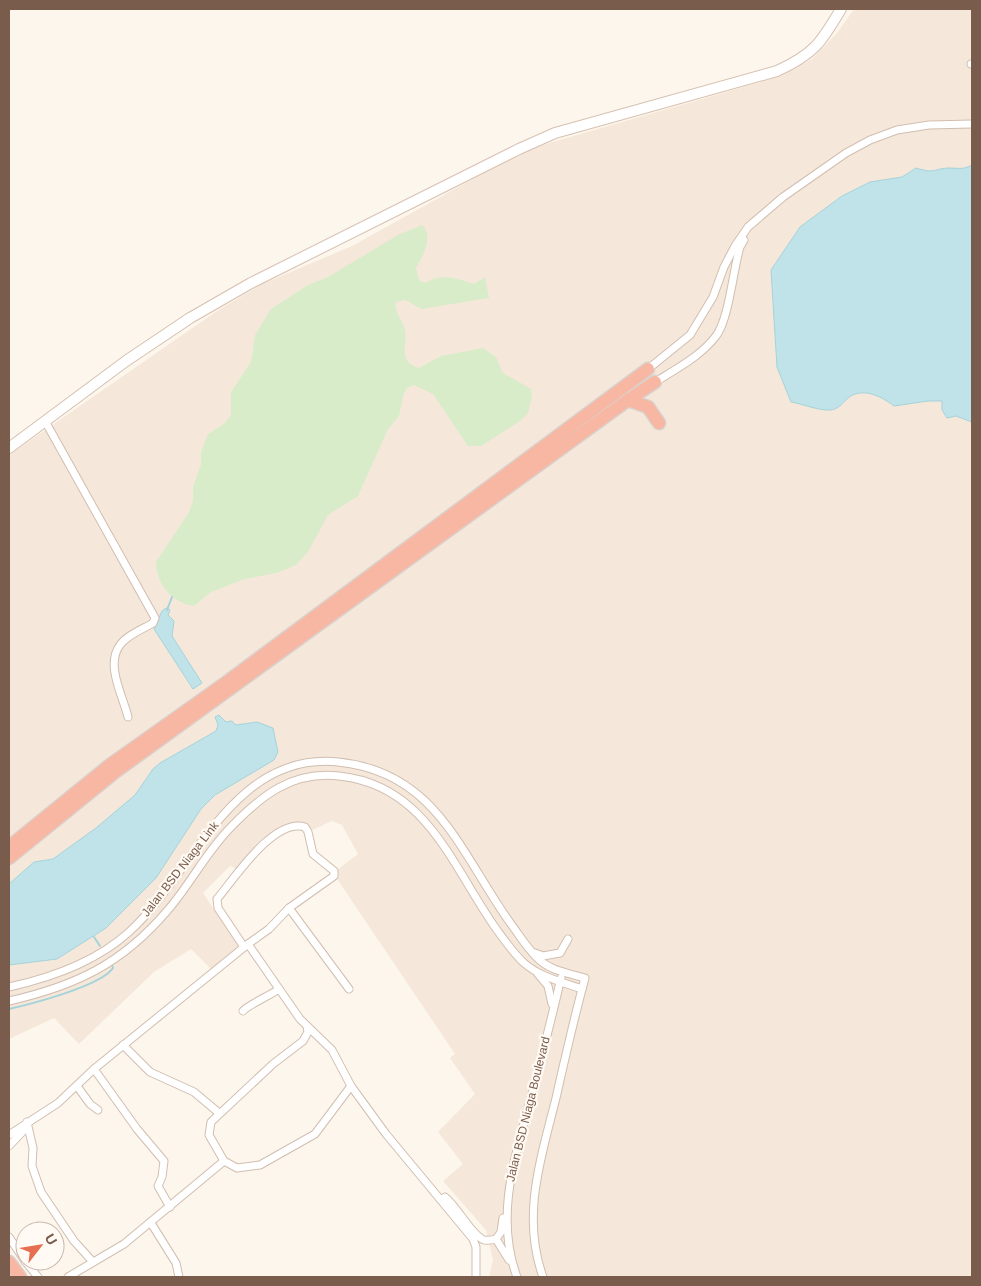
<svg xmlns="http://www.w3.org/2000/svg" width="981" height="1286" font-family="Arial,sans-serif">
<rect width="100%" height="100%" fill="#fdf6ec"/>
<path fill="#f5e8da" d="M854,9h118v1268h-483l4,-17 -7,-30 -43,-49 20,-17 -25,-32 37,-38 -25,-36 5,-4 -122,-181 25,-19 -16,-29 -10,-4 -22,10 -10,-7 -33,19 -28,27 -9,-4 -27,27 36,53 -28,23 -20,-20 -37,23 -75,72 -25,-26 -45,21v-584l208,-144 45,-27 90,-38 173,-96 256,-74 31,-17 26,-27z"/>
<path fill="#d8ecc9" d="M422,225c12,12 1,31 -6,43l3,12 6,3c18,-10 30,-5 49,1l11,-7 4,21 -67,11 -17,-9 -9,2c-2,11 5,15 8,25 6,17 -9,33 15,41l22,-12 42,-8 13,9 7,16 28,16 1,8 -4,16 -8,8 -39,25h-13l-35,-52 -19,-9 -7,3 -4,8 -4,20 -11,13 -30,67 -30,19 -20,37 -12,13 -20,8 -31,6 -16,6 -18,7 -17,14c-22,-3 -38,-22 -38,-44l33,-50 4,-11v-14l8,-23v-12l7,-18 16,-10 7,-9v-23l20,-30 4,-27 16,-26 37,-24 20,-8 70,-42z"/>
<g fill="#bfe3e8" stroke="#a5d3da">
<path d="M972,165v257l-16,-6 -9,2 -5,-8v-9h-14l-34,5c-13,-10 -33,-20 -47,-7 -5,5 -9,10 -16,11 -12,1 -28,-6 -40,-8l-14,-35 -6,-97 29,-43 42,-31 28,-14 32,-5 14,-9c19,6 17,1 32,0 11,0 15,2 24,-3z"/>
<path d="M166,608l4,2 -2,5 6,6 -2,15 30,47 -9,6 -39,-60 8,-18z"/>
<path d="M219,715l7,7 6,-1 4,4 21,-3 16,6 5,24 -4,8 -59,35 -14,14 -45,69 -50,50 -49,31 -48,6v-81l25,-22 19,-3 43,-31 39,-33 18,-26 7,-6 56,-32 2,-6 -3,-8z"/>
</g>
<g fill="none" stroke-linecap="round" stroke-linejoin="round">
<g stroke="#a5d3da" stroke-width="2">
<path d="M167,610l5,-13"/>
<path d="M94,937l6,9"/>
<path d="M9,1009c22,-5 92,-23 104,-41l-1,-3"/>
</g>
<defs>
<g id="minor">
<path d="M971,64h1"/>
<path d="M648,369l42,-34 23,-38 11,-30 11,-21 13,-19 35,-30 63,-44 24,-13 27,-10 32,-5 43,-1"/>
<path d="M655,382c21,-13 46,-26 61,-46 13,-17 17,-66 24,-89l4,-7"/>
<path d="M45,421l110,197 -2,5c-10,6 -26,12 -33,22 -15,20 3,51 8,72"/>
<path d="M289,908l60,81"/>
<path d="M244,947l-26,-39 -1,-9c17,-20 57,-82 88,-72l3,5 5,22 21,17v5l-45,32 -20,21 -21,15"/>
<path d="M535,953l8,3 17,-3 8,-14"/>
<path d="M538,974l10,12 4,18"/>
<path d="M9,987c41,-9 88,-26 120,-55 64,-58 103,-181 209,-170 99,10 122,91 173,162 9,12 19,29 31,38 11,9 29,12 43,16 -11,40 -20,80 -29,120 -15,60 -35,118 -13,179"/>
<path d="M9,1001c66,-15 113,-37 158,-90 23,-26 39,-59 64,-84 31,-32 61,-56 108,-51 88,9 113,91 158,154 8,11 17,24 27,33 16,14 38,19 58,26"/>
<path d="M243,1011c3,-5 28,-16 36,-22"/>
<path d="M307,1026l1,6 -5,9 -30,23 -62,58 -2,13 15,26 13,7 23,-3 55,-31 36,-48"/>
<path d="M123,1045l27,27 44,20 25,21"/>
<path d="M94,1069l43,60 27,32 -2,16 -4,9 12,21"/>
<path d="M77,1086l13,18 8,6"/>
<path d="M27,1122l6,26 -1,18 9,26 33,49 19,21"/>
<path d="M9,1135l49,-32 36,-34 154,-125 52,75 32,31 19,36 35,48 87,105 3,8v30"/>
<path d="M9,1146l18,-19"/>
<path d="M441,1200l4,-3c12,9 27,39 39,43 4,1 8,0 12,-1l5,-7 2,-14"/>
<path d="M151,1223l25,40 3,14"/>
<path d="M9,1237l16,24"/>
<path d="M496,1239l13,21"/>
<path d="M25,1261l13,16"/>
<path d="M68,1277l56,-33 100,-83"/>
<path d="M517,1277c-23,-62 -1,-123 15,-183 10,-39 20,-77 29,-116"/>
</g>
<path id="secondary" d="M9,448l117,-87 64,-43 61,-35 268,-134 36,-16 222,-62c37,-17 44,-28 64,-62"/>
<g id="motorway">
<path d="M628,400l20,7 11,16"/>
<path d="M9,847l101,-82 117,-83 421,-313"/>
<path d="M9,858l106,-86 513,-372 27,-18"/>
<path d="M9,1262l11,15"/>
</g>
</defs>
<use href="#minor" stroke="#d1beb0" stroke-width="9"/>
<use href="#secondary" stroke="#d6c0b0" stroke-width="12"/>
<use href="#motorway" stroke="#dad1cd" stroke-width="15"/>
<use href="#minor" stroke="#fff" stroke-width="7"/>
<use href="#secondary" stroke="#fff" stroke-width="10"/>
<use href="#motorway" stroke="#f7b7a3" stroke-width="12"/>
</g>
<g text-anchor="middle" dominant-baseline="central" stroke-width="4.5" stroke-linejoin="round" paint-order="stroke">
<g font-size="12" fill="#7a5c4d" stroke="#fffaf3">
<text transform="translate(180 869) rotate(-52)">Jalan BSD Niaga Link</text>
<text transform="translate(528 1109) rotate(-76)">Jalan BSD Niaga Boulevard</text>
</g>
</g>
<rect width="981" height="1286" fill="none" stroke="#7a5c4d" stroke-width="20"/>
<g transform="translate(40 1246) rotate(59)"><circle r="24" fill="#fffaf3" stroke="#cabbb1"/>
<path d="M0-4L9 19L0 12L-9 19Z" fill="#e76f51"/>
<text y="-8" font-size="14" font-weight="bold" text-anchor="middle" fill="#7a5c4d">U</text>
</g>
</svg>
